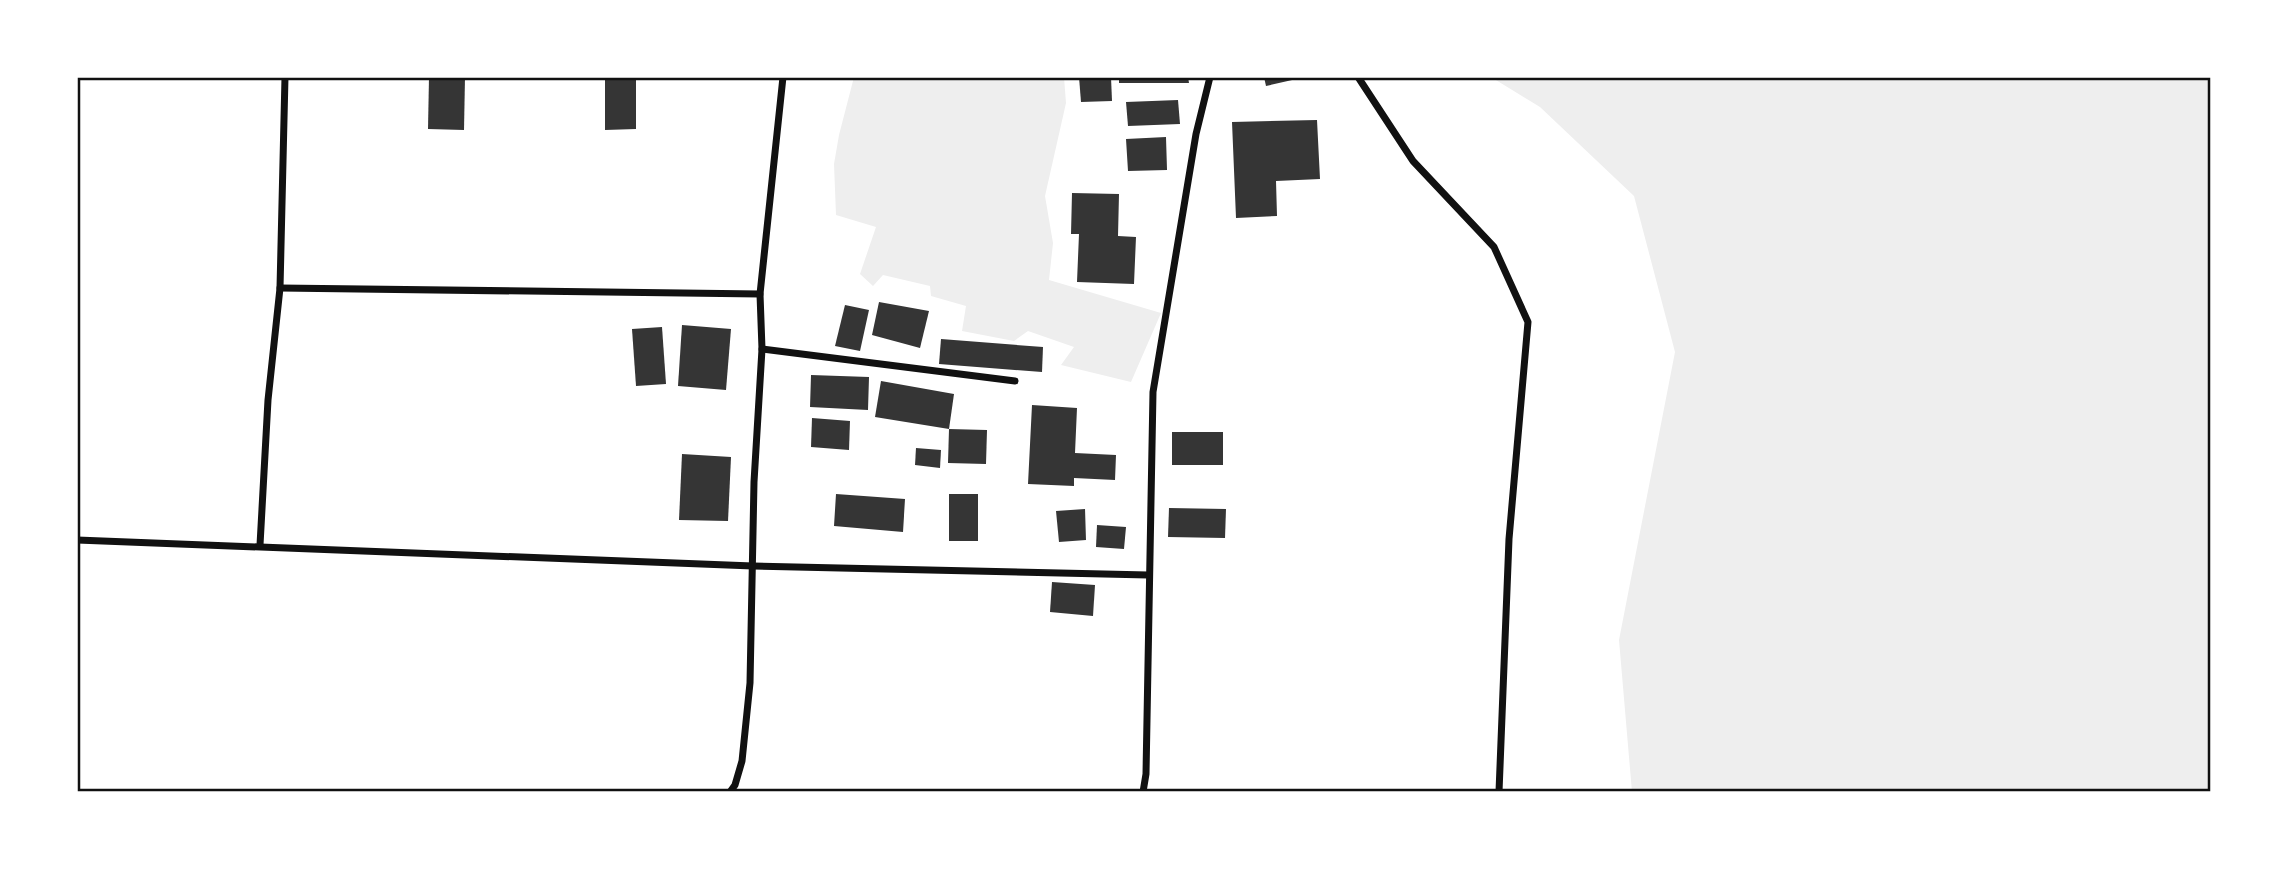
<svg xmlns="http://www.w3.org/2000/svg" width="2288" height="869" font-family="Ubuntu,sans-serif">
<rect width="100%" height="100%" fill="#fff"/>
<g fill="#eee">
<path d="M854,77h210l2,26 -21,93 8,47 -4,37 112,33 -30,69 -70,-17 13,-18 -46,-16 -14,10 -52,-10 4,-25 -35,-10 -1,-10 -47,-11 -10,11 -13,-12 16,-47 -40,-12 -2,-51 5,-29z"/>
<path d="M1491,77h720v715h-579l-13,-152 56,-288 -41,-156 -94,-89z"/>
</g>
<g fill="#353535">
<path d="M429,77h36l-1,53 -36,-1z"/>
<path d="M605,77h31v52l-31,1z"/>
<path d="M1079,77h32l1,24 -31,1z"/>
<path d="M1119,77h69l1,6h-70z"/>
<path d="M1264,77h37v1l-35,8z"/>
<path d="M1178,100l2,24 -52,2 -2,-24z"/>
<path d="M1317,120l3,59 -44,2 1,35 -41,2 -4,-96z"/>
<path d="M1166,137l1,33 -39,1 -2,-32z"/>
<path d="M1072,193l47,1 -1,42 18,1 -2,47 -57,-2 2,-48h-8z"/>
<path d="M879,302l50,9 -9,37 -48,-13z"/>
<path d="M845,305l24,5 -9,41 -25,-5z"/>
<path d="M682,325l49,4 -5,61 -48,-4z"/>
<path d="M662,327l4,57 -30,2 -4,-57z"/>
<path d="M941,339l102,8 -1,25 -103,-8z"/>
<path d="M811,375l58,2 -1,33 -58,-3z"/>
<path d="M881,381l73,13 -5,35 -74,-12z"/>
<path d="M1032,405l45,3 -2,45 41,2 -1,25 -41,-2v8l-46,-2z"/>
<path d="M812,418l38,3 -1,29 -38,-3z"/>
<path d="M949,429l38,1 -1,34 -38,-1z"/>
<rect x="1172" y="432" width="51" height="33"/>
<path d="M916,448l25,2 -1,18 -25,-3z"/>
<path d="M682,454l49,3 -3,64 -49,-1z"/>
<path d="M836,494l69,5 -2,33 -69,-6z"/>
<rect x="949" y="494" width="29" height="47"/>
<path d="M1169,508l57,1 -1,29 -57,-1z"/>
<path d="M1085,509l1,31 -27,2 -3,-31z"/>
<path d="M1097,525l29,2 -2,22 -28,-2z"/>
<path d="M1052,582l43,3 -2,31 -43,-4z"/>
</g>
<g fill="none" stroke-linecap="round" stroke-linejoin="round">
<g stroke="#111" stroke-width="7">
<path d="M1358,77l55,84 81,86 34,75 -19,217 -10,253"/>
<path d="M280,288l480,6"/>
<path d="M762,349l253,32"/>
<path d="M77,540l676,26 395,9"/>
<path d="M260,545l8,-145 12,-112 5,-211"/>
<path d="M730,792l5,-7 7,-24 8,-78 4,-201 8,-133 -2,-55 23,-217"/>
<path d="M1143,792l3,-18 7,-382 43,-258 14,-57"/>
</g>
</g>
<rect width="2288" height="869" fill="none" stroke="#ffffff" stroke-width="158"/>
<rect x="79" y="79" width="2130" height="711" fill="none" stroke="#111" stroke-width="2.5"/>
</svg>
